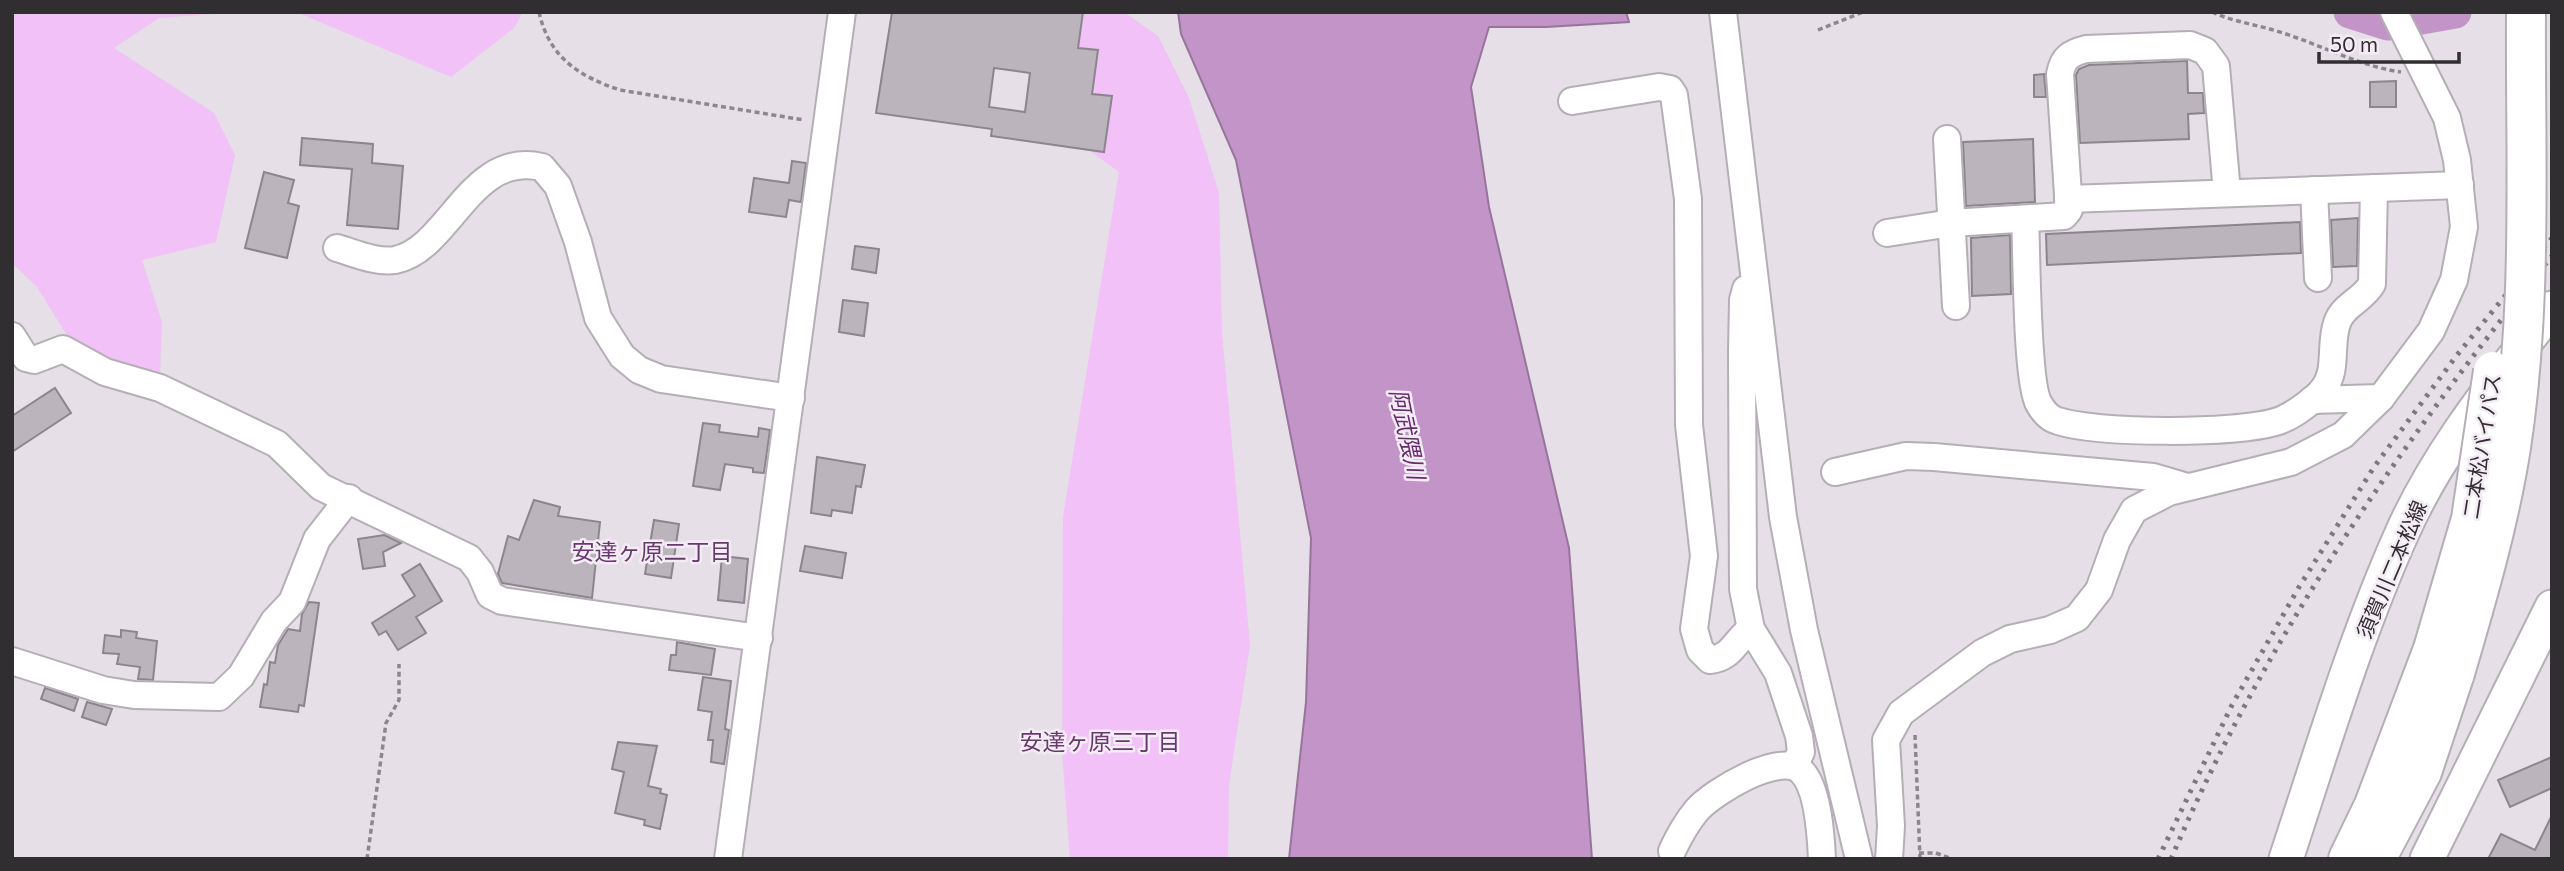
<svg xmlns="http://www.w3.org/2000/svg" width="2564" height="871" font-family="Commissioner,'Noto Sans JP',sans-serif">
<rect width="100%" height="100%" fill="#e6dfe7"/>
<g fill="#f1c1f7">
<path d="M12,12h229l-82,6 -45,30 100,65 21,42 -19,87 -74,18 20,62 -2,54 -63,8 -60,-97 -25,-24z"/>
<path d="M296,12h227l-9,16 -63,49z"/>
<path d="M1083,12h41l34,24 31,62 30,95 3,139 28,313 -21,140 -1,74h-158l-8,-108 1,-234 56,-345 -75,-55z"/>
</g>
<path fill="#c394c8" stroke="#97759b" stroke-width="2" d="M1178,12h448l3,10 -83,5h-57l-18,60 18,120 80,341 23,311h-303l17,-157 5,-164 -75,-378 -55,-126z"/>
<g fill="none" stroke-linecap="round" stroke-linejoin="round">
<path stroke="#c394c8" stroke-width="33" d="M2350,12l38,12 67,-12"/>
</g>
<g fill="#bbb4bc" stroke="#8c858d" stroke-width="2" fill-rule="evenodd">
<path d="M892,12h191l-5,36 20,2 -6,44 20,2 -8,56 -113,-16 1,-7 -116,-16zM994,68l36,5 -5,39 -36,-5z"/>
<path d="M2187,61l1,32h15l1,20 -16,1 1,25 -109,4 -4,-68 3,-6 10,-4z"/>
<path d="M2044,74l2,23h-12v-22z"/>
<path d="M2396,81v26h-26v-25z"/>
<path d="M302,138l71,6 -1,19 31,3 -5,63 -51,-4 5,-56 -52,-4z"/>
<path d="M2033,139l2,63 -69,4 -3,-64z"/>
<path d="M792,161l14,2 -5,39 -12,-2 -3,17 -37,-5 5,-34 35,5z"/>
<path d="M264,172l30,8 -6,23 11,3 -12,52 -42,-10z"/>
<path d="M2358,218l-1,48 -24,1 -2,-47z"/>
<path d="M2300,222l1,31 -254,12 -1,-31z"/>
<path d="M2010,235l1,59 -39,2 -1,-58z"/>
<path d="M855,246l24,3 -3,24 -24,-4z"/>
<path d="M843,300l25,3 -4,33 -25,-4z"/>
<path d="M55,388l16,25 -59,39v-36z"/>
<path d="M703,423l17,2 -1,7 39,5 1,-9 11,2 -6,43 -11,-1v-4l-28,-4 -5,26 -27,-4z"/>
<path d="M817,457l48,8 -4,22 -5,-1 -4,27 -20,-3 -1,6 -20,-3z"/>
<path d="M534,500l26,7 -2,9 42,6 -8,76 -90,-15 -4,-9 10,-38 11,4z"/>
<path d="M654,520l25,4 -8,54 -26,-4z"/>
<path d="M384,535l17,8 -18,9 2,14 -22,3 -5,-30z"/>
<path d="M805,546l41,7 -4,25 -42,-7z"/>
<path d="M722,556l26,3 -4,44 -26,-3z"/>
<path d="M420,564l22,37 -26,16 10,16 -28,17 -12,-19 -7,4 -7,-12 43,-27 -13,-21z"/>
<path d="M309,602l10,1 -15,103 -5,-1 -1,7 -38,-5 4,-23 3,1 3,-23 5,1 3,-18 10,-16 12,2 2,-17z"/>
<path d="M121,630l16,2 -1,6 21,3 -4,39 -15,-1 2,-12 -23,-3 2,-10 -16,-1 2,-18 16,2z"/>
<path d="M677,642l38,7 -4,26 -42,-5 2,-15h5z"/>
<path d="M703,677l28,4 -6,48 4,1 -5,34 -13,-2 2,-22h-5l4,-28 -14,-2z"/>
<path d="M45,688l33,11 -4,12 -33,-12z"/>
<path d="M87,702l25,7 -6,16 -24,-8z"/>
<path d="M618,742l39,4 -9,40 13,3 -1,4 7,2 -7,34 -16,-4 1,-5 -30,-7 9,-41 -12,-3z"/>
<path d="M2552,757v31l-42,19 -12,-27z"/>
<path d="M2552,815v44h-64l13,-25 34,16z"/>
</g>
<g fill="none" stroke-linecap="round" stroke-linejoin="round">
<defs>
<g id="minor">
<path d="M1723,12l60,505 21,113 55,229"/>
<path d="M1572,101l87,-14 11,2 4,6 14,104 1,226 15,131 -10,73 6,21 10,10c22,-2 25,-20 41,-31"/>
<path d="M1947,139l9,167"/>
<path d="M2314,190l4,88"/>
<path d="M2068,199l392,-14"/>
<path d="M2025,219c2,33 1,163 14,185 4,7 11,15 19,17 42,13 175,13 217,1 15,-4 29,-15 41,-25 25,-22 12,-47 21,-74 6,-18 26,-23 35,-39l2,-96"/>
<path d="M1887,233l64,-10 113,-7 5,-6 -9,-136c3,-17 11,-21 26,-25l104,-4 15,6 11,15 11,127"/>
<path d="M337,248c17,5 40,15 58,12 55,-11 75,-110 147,-93l16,19 20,56 20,76 24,38 17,14 22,9 130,19"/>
<path d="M1746,289l-3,11 -1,51 1,238 8,40 27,44 21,63 2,16 -7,14"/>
<path d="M12,336l14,22 8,2 29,-11 42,23 55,16 117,56 44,43 148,71 11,14 10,23 12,6 257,37"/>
<path d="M2312,400l69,-2"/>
<path d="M1835,472l71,-16 28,1 219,20 34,10"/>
<path d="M12,661l91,29 31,5 85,2 22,-21 33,-55 18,-19 25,-63 32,-41"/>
<path d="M1672,851c7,-15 14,-28 25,-41 16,-18 83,-59 104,-39 17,16 20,66 21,88"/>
<path d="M728,859l114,-847"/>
<path d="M1889,859l2,-33 -5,-86 15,-27 81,-60 28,-14 40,-9 27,-12 22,-28 18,-50 17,-30 35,-18 122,-30 52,-27 38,-37 50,-67 23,-51 10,-53 -7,-67 -10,-42 -53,-106"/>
</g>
<g id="major">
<path d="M2286,859c36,-109 69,-221 116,-326 37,-83 95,-153 150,-225"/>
<path d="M2427,859l125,-252"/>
</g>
<g id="highway">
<path d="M2348,859l26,-54 59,-156"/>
<path d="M2376,859l46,-87 33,-99"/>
</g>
</defs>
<use href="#minor" stroke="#b5aeb6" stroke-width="30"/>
<use href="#major" stroke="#b5aeb6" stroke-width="37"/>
<use href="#highway" stroke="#b5aeb6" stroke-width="42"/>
<g stroke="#8c878d" stroke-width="3.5" stroke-dasharray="5 3.5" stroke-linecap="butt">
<path d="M539,12c10,45 39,64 81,78l184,30"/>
<path d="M2212,12c24,11 49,13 74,22 39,13 74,32 115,38"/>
<path d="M1818,30l45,-18"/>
<path d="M1915,735l5,124"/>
<path d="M1919,853h17l16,6"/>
<path d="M367,859l19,-136 13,-23v-36"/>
</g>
<use href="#minor" stroke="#fff" stroke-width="26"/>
<use href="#major" stroke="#fff" stroke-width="33"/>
<use href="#highway" stroke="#fff" stroke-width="38"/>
<g stroke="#7c787d" stroke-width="5" stroke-dasharray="3.5 7" stroke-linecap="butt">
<path d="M2158,859l74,-154 67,-118 75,-120 83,-112 95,-117"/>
<path d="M2171,859c94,-221 231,-418 381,-603"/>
</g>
<defs>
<g id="highway-bridge">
<path d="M2433,649l38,-130 22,-148"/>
<path d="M2455,673c22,-75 44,-149 56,-226 22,-144 14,-290 15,-435"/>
</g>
</defs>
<use href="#highway-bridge" stroke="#b5aeb6" stroke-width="42" stroke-linecap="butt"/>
<use href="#highway-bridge" stroke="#fff" stroke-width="38"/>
</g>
<g text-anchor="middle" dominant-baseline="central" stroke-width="5" stroke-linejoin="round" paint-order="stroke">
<g font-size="21" fill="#312e31" stroke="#f4ecf4">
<text transform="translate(2481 446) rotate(-81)">二本松バイパス</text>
<text transform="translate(2391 569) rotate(-67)">須賀川二本松線</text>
</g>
<g font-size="23" font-style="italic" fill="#652c6c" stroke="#f4ecf4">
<text transform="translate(1408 434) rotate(78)">阿武隈川</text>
</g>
<g font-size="23" fill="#67396d" stroke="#f4ecf4">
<text x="652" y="551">安達ヶ原二丁目</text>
<text x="1100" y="741">安達ヶ原三丁目</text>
</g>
</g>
<rect width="2564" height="871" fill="none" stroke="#312e31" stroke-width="28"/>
<path d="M2319 52v10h140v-10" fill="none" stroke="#312e31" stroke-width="3.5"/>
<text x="2330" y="52" font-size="21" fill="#312e31" stroke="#f4ecf4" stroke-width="5" paint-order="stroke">50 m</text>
</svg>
